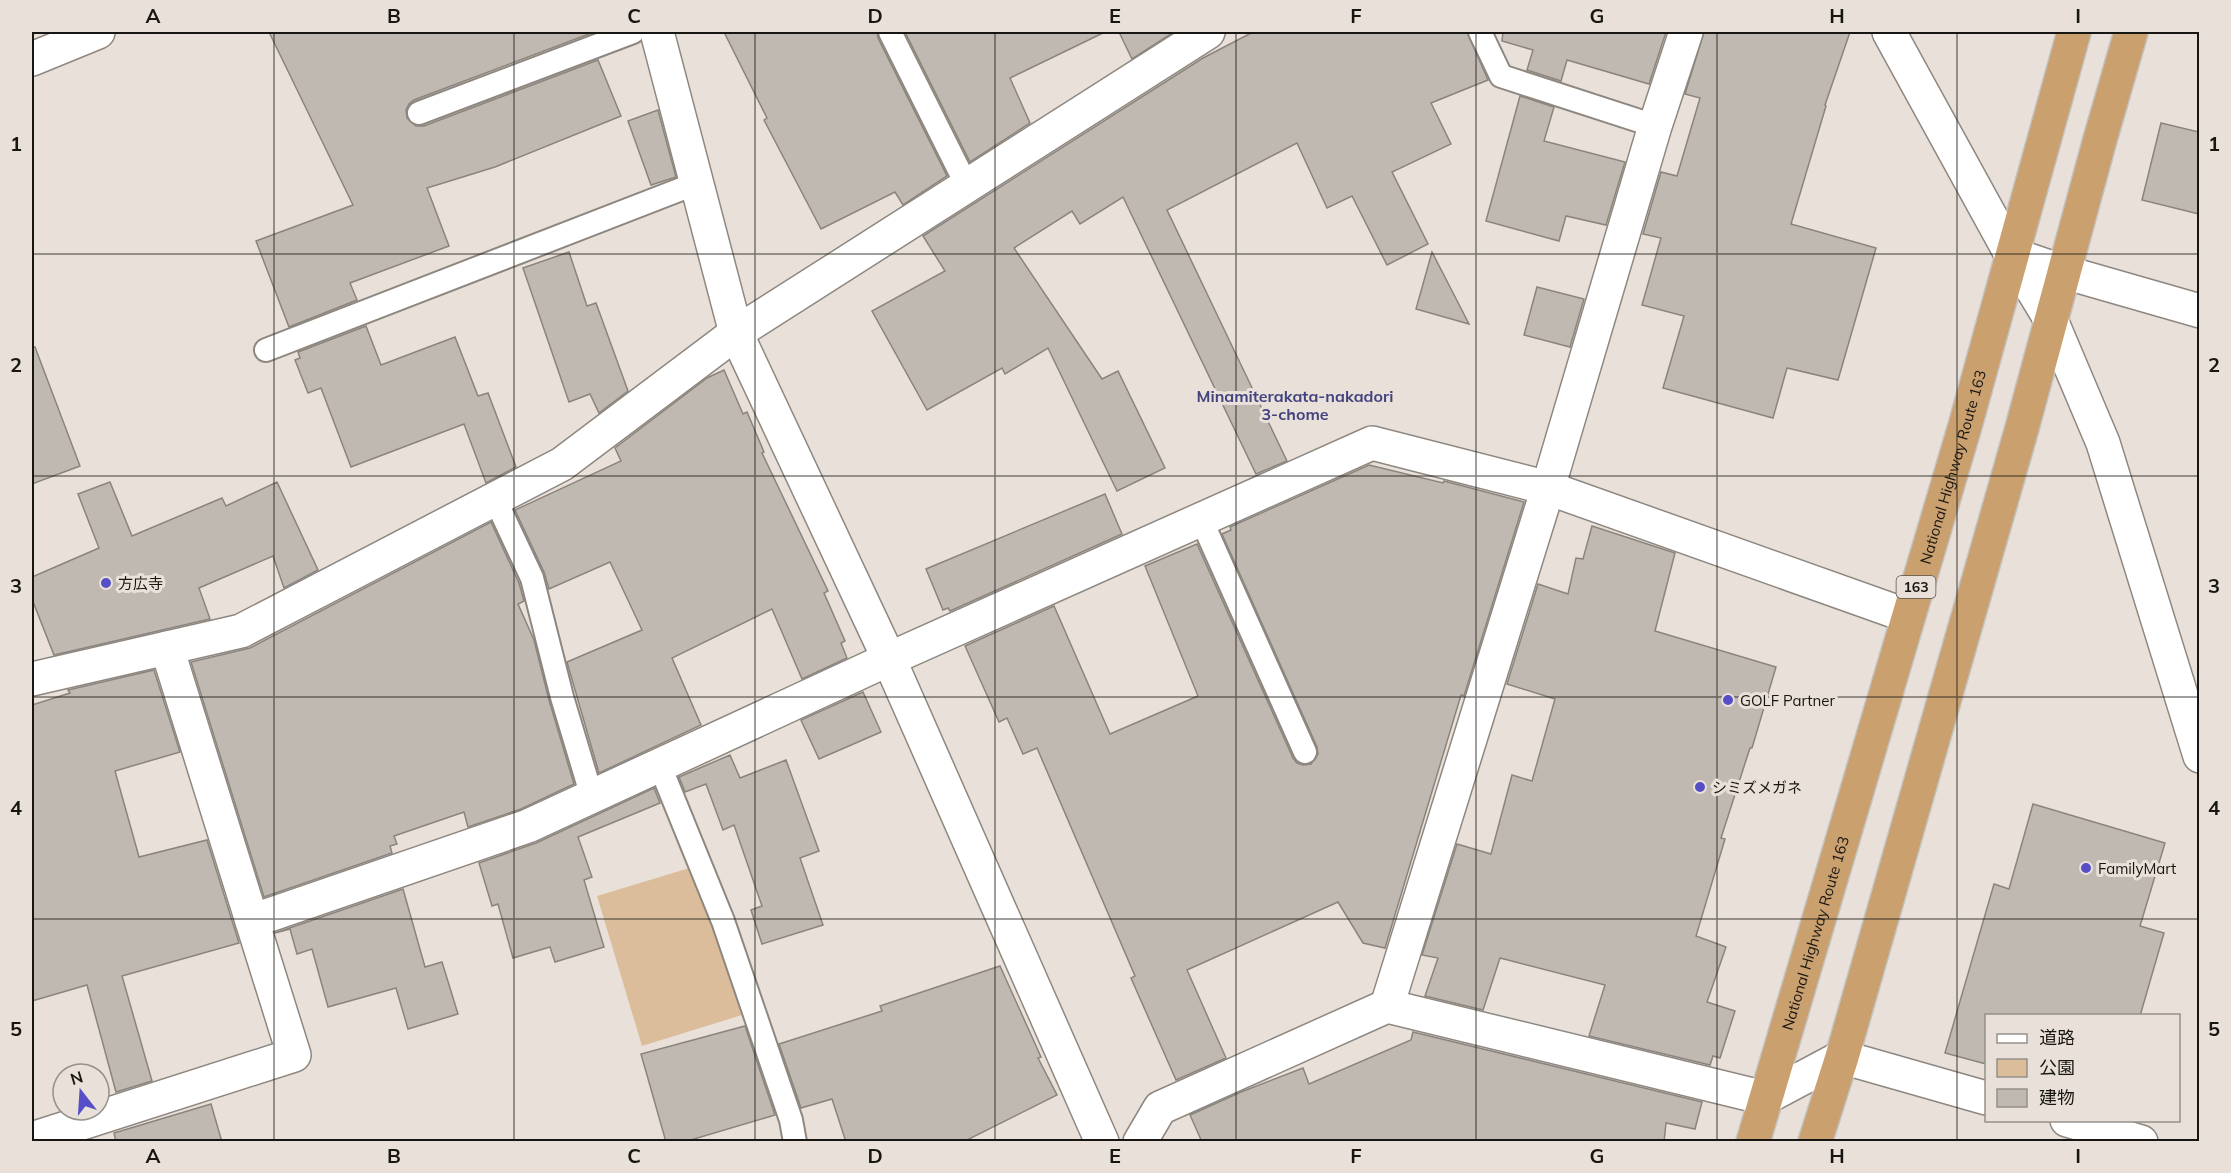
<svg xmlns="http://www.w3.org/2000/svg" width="2231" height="1173" font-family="Mulish,'Noto Sans JP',sans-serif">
<rect width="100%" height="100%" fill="#e9e1d9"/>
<path fill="#dbbd9b" d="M696,866l46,149 -100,31 -45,-150z"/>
<g fill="#c0b9b1" stroke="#8b847d" stroke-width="1.5">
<path d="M269,32h318l2,2 -175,66 -5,4 -3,6 1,8 9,8h8l174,-66 23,56 -126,51 -68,21 22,58 -99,37 7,17 -68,27 -33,-86 97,-36z"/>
<path d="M724,32h153l1,6 69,138 -44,29 -8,-13 -74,37 -57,-109 3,-2z"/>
<path d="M905,32h200l-95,46 20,45 -60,39z"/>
<path d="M1119,32h55l-42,27z"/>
<path d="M1253,32h214l21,48 -57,23 20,41 -59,28 36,72 -41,21 -35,-69 -25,12 -30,-65 -130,67 120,251 -31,13 -133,-277 -43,27 -8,-13 -58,37 88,131 16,-8 47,97 -48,23 -69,-143 -43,26 -3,-6 -75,42 -55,-99 73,-40 -22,-35 280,-178z"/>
<path d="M1503,32h163l-17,52 -82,-24 -6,21 -34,-11 6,-20 -31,-9z"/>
<path d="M1704,32h146l-25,73 1,1 -35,118 85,24 -38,132 -51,-12 -14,50 -110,-30 21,-72 -42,-11 19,-67 -18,-4 18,-62 16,4 23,-78 -15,-4z"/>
<path d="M1520,96l34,11 -10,34 81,21 -19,63 -40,-9 -7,25 -73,-20z"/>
<path d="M658,110l18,67 -25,8 -23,-64z"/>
<path d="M2161,123l38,9v82l-57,-14z"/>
<path d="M569,252l18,54 9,-3 32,88 -29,22 -9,-19 -21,8 -46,-134z"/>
<path d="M1432,252l37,72 -53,-15z"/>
<path d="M1537,287l47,12 -14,48 -46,-12z"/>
<path d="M366,326l15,39 74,-28 23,59 10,-3 28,74 -30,16 -22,-59 -113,43 -30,-79 -13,5 -13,-33 5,-2 -2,-6z"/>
<path d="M35,347l45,119 -48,18v-136z"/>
<path d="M724,370l19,44 4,-2 17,40 -2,1 66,138 -4,2 21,48 -4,2 6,15 -45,21 -30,-70 -100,49 29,67 -102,48 -32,-111 75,-32 -32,-68 -61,27 -5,-17 -29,-62 106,-49 -6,-13 92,-70z"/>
<path d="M1369,465l74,18 1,-2 80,21 -60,194 -3,-1 -76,253 -22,-5 -25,-41 -151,68 39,88 -50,22 -45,-102 4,-2 -98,-228 -14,6 -16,-36 -8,4 -34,-76 89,-40 56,128 88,-38 -53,-130 52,-22 96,214 4,5 6,2 8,-1 7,-10 -1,-7 -95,-213 9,-4 -1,-3z"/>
<path d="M110,482l22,54 90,-38 4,8 51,-24 41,88 -34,18 -11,-32 -74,32 11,31 -156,36 -22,-56v-22l67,-29 -21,-54z"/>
<path d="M1105,494l17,40 -172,77 -2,-3 -5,2 -17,-41z"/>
<path d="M491,522l28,61 5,18 -6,3 16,36 15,60 25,84 -53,25 -53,18 -4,-15 -70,24 3,8 -7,2 2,7 -128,44 -73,-235 59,-14z"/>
<path d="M1592,526l83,27 -20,78 121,36 -24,81h-2l-29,90 4,1 -29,97 30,11 -19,55 28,9 -15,47 -7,-2 -3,9 -121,-29 16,-51 -105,-27 -17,52 -58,-14 13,-38 -16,-3 35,-111 34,10 21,-79 20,6 23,-82 -48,-15 31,-100 30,10 8,-36 7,1z"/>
<path d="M154,670l26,82 -65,19 24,86 68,-17 32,103 -117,33 30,105 -36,11 -29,-107 -55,16v-296l38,-12 -2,-3z"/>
<path d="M863,692l18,40 -62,27 -18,-39z"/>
<path d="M730,755l10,23 46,-18 33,91 -19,7 23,67 -61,19 -11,-34 11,-4 -28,-81 -11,5 -17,-46 -21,8 -6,-15z"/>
<path d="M654,788l6,15 -82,34 14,40 -8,3 20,67 -49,15 -5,-15 -37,11 -15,-54 -6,2 -13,-43 57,-20z"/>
<path d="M2033,804l132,39 -25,83 24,7 -24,83h-154v48l-41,-11 49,-169 15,5z"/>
<path d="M403,889l22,78 17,-5 16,52 -50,15 -12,-41 -68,19 -16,-58 -15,5 -7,-25 -15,4z"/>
<path d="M1000,966l41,91 -3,1 19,37 -94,47h-117l-14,-43 -31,9 -22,-64 103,-33 -2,-5z"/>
<path d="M745,1026l30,89 -91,27h-18l-25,-88z"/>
<path d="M1413,1032l289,70 -7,27 -29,-6 -2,19h-462l-12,-27 51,-23 62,-24 6,16 102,-44z"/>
<path d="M211,1104l11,38h-106l-2,-9z"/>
</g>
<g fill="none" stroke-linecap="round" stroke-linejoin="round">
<defs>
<g id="service">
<path d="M890,32l77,154"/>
<path d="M1480,32l21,44 154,50"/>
<path d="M419,113l214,-81"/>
<path d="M266,350l431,-167"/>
<path d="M495,499l37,79 30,119 30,100"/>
<path d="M1201,519l104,233"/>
<path d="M660,766l63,155 68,199 4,22"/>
</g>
<g id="minor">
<path d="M657,32l79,301 153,326 213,483"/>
<path d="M32,59l66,-27"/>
<path d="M2011,254l53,18 136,39"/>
<path d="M167,648l85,273"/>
<path d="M32,679l209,-48 321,-167 174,-131 472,-301"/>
<path d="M1387,1006l161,-518 107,-362 31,-94"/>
<path d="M2067,1120l74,22"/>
<path d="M32,1139l262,-84 -42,-134 276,-95 361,-167 483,-216 176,45 360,128"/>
<path d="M1140,1142l20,-34 227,-102 378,92 77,-41 144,41"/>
</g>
<path id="tertiary" d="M1889,32l122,222 40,66 52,123 97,313"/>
<g id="trunk">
<path id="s1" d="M1753,1142l212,-716 109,-394"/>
<path d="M1815,1142l27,-85 180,-629 77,-285 32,-111"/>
</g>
</defs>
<use href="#service" stroke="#8e8780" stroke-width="26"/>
<use href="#minor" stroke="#8e8780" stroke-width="36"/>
<use href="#tertiary" stroke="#8e8780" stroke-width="36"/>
<use href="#trunk" stroke="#c3c2c2" stroke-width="36"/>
<use href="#service" stroke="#fff" stroke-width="22"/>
<use href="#minor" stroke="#fff" stroke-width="33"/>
<use href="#tertiary" stroke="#fff" stroke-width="33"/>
<use href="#trunk" stroke="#caa06e" stroke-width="33"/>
</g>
<path fill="none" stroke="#181613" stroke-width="1.5" stroke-opacity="0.55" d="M274,32v1110M514,32v1110M755,32v1110M995,32v1110M1236,32v1110M1476,32v1110M1717,32v1110M1957,32v1110M32,254h2168M32,476h2168M32,697h2168M32,919h2168"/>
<g fill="#564ec6" stroke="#e9e1d9" stroke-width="2">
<circle cx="106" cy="583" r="6"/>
<circle cx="1728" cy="700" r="6"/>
<circle cx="1700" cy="787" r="6"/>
<circle cx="2086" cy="868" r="6"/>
</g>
<g text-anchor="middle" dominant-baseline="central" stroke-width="6" stroke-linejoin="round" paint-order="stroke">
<rect fill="#e9e1d9" stroke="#57534e" stroke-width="1.5" x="1896.5" y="576" width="39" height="22" rx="4.5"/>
<g font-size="14" font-weight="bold" fill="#181613">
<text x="1916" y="587">163</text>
</g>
<g font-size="15" fill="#181613" stroke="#e9e1d9">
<text stroke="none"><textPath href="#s1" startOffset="704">National Highway Route 163</textPath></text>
<text stroke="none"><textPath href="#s1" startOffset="218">National Highway Route 163</textPath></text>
</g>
<g font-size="15" fill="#181613" stroke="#e9e1d9" text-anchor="start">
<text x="118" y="583">方広寺</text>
<text x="1740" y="700">GOLF Partner</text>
<text x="1712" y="787">シミズメガネ</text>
<text x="2098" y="868">FamilyMart</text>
</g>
<g font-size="16" font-weight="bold" fill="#434380" stroke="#e9e1d9">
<text x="1295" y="396">Minamiterakata-nakadori<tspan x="1295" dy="18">3-chome</tspan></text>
</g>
</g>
<rect width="2231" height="1173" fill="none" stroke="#e9e1d9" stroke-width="66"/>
<rect x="1985" y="1014" width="195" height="108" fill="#e9e1d9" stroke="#95908a" stroke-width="1.5"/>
<rect x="1997" y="1034" width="30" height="9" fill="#ffffff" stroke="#95908a" stroke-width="1.5"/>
<text x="2039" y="1044" font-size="18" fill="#181613">道路</text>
<rect x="1997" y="1059" width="30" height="18" fill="#dbbd9b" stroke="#95908a" stroke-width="1.5"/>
<text x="2039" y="1074" font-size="18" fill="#181613">公園</text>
<rect x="1997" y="1089" width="30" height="18" fill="#c0b9b1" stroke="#95908a" stroke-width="1.5"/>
<text x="2039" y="1104" font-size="18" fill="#181613">建物</text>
<g transform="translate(81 1092) rotate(343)"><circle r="28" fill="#e9e1d9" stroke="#95908a" stroke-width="1.5"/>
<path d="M0-4.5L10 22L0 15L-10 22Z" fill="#564ec6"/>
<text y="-9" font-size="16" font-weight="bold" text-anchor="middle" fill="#181613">N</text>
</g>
<rect x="33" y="33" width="2165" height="1107" fill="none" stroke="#181613" stroke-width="2"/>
<g font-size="20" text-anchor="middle" font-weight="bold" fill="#181613">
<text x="153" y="23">A</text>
<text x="394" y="23">B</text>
<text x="634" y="23">C</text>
<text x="875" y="23">D</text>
<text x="1115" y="23">E</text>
<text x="1356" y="23">F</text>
<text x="1597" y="23">G</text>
<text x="1837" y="23">H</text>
<text x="2078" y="23">I</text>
<text x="16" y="151">1</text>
<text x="2214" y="151">1</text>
<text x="16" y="372">2</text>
<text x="2214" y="372">2</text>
<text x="16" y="593">3</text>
<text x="2214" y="593">3</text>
<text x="16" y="815">4</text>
<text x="2214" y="815">4</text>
<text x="16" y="1036">5</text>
<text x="2214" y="1036">5</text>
<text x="153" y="1163">A</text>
<text x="394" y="1163">B</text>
<text x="634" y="1163">C</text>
<text x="875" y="1163">D</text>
<text x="1115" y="1163">E</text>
<text x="1356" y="1163">F</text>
<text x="1597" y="1163">G</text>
<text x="1837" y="1163">H</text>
<text x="2078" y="1163">I</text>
</g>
</svg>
